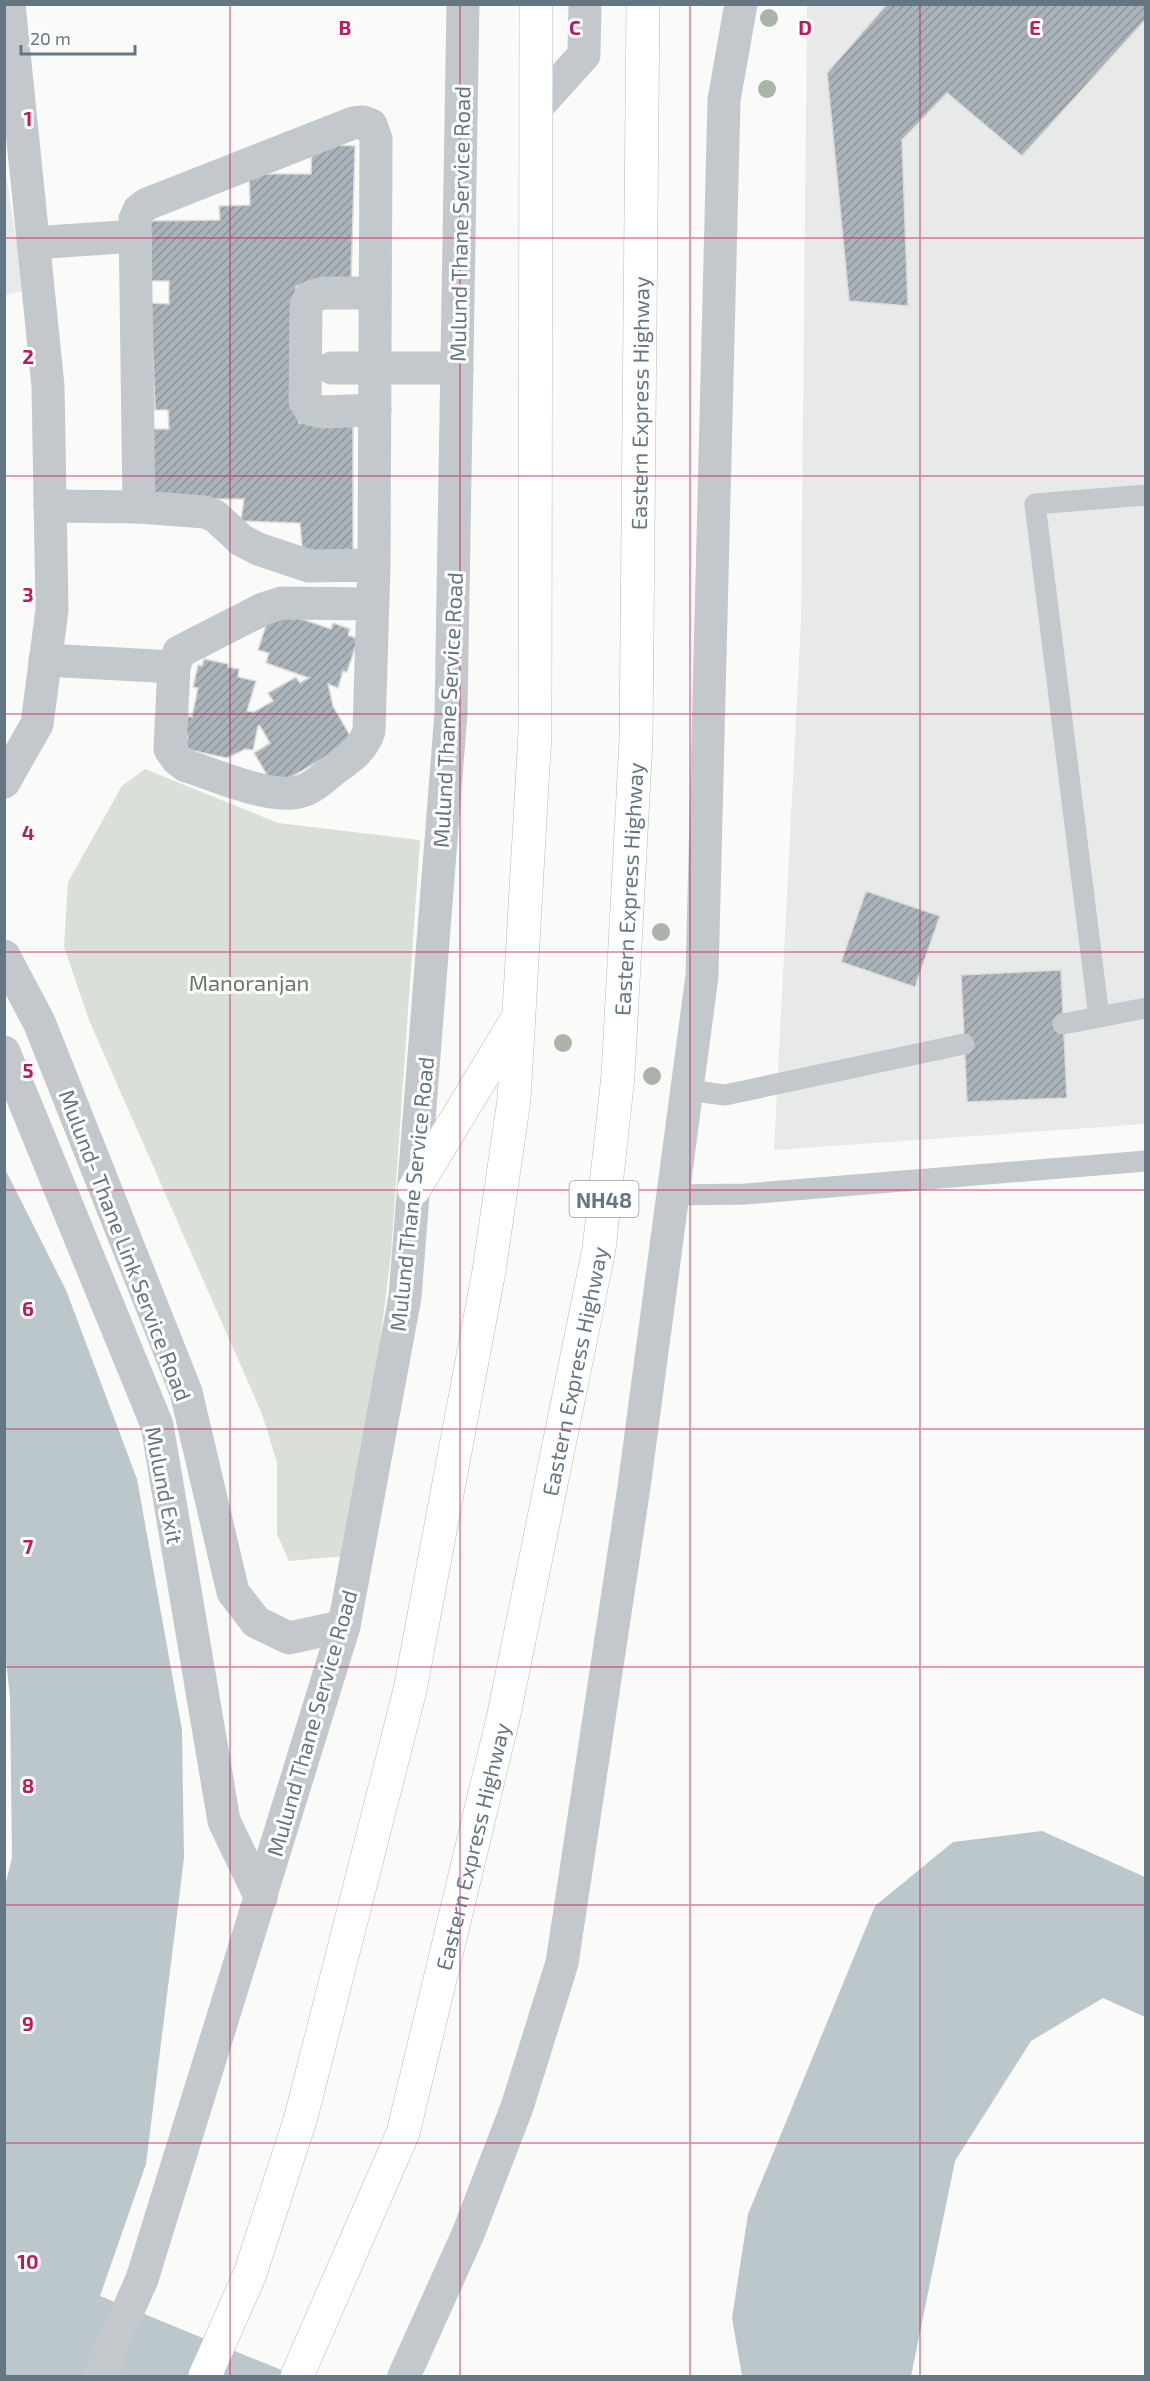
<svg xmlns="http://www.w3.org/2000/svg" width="1150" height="2381" font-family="'Exo 2',sans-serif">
<defs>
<pattern id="building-hatch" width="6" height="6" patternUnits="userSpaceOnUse" patternTransform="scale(1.5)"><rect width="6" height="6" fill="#aab3b9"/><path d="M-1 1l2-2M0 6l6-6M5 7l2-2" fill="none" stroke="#8e969c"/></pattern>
</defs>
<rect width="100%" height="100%" fill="#fafaf8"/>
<g fill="#e8e9e9">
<path d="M807,5h338v1119l-371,26 27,-530z"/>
<path d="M4,160l20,131 -19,4h-1z"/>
</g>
<path fill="#dadfd7" d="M145,769l133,54 142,17 -29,414 -33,265 -13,37 -56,5 -12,-27v-72l-15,-48 -173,-394 -25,-73 4,-65 54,-96z"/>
<g fill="#bbc7cb">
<path d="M4,1167l62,123 71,189 45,251 2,128 -38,306 -46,132 196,80h-291l-1,-486 8,-32 -2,-161 -6,-54z"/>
<path d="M1042,1831l103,46v140l-42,-19 -72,43 -76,120 -44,215h-169l-10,-58 16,-104 127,-308 78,-64z"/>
</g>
<g fill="url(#building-hatch)" stroke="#dcdcda" stroke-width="1.5">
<path d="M887,4h259v15l-124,137 -75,-63 -45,47 6,166 -59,-5 -22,-228z"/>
<path d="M312,144l43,2 -4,134 -55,6 3,137 54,-2v132l-50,3 -3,-33 -59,-2 3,-22h-93l2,-70h16l-1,-19h-13l-4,-107 18,1v-23h-18l-3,-60 72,-1 -1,-14 31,-1 -1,-31h62z"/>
<path d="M278,611l53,18 2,-6 17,6 -2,6 10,4 -11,33 -4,-1 -5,17 -10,-4 5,22 20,35 -79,46 -20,-34 16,-10 -10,-17h-2l-5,24 -8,-1 -18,9 -42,-9 3,-13 -4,-1 4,-19 4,1 6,-29 -5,-1 5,-22 4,1 2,-7 24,5v3l11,2 -1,8 18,4 -9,30 7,1 19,-11 -5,-8 28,-16 4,6 9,-5 -43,-15 3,-10 -11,-3 11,-34z"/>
<path d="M866,891l74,25 -25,71 -74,-25z"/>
<path d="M1061,970l6,128 -100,4 -6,-127z"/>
</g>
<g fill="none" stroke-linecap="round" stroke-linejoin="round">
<defs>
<g id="trunk">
<path d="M414,1189l102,-168"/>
<path d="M205,2376l45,-102 51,-157 109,-427 79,-419 25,-171 21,-368 1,-728"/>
<path id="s1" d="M297,2376l106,-243 101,-419 95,-465 19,-173 18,-336 7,-736"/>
</g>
</defs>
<use href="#trunk" stroke="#b4b9bd" stroke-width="34"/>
<g stroke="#c3c8cc" stroke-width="21">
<path d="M1099,1017l-64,-513 111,-9"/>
<path d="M1063,1024l83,-16"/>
<path d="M687,1090l38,5 239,-51"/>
<path d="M674,1195l71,-1 401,-33"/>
</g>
<g stroke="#c3c8cc" stroke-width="33">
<path d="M33,243l103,-7"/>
<path d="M332,368h125"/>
<path d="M375,410l-53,2 -12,-3 -5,-8 1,-95 4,-9 13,-4h52"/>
<path d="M50,506l89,1"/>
<path d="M373,604l-91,-1 -19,6 -84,43 -5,15 -4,82 7,10 9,7c31,9 86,35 116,25 12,-3 24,-16 34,-23 15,-11 27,-19 33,-37l5,-166 2,-426 -5,-14 -8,-3 -10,1 -206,81 -8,6 -4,9 4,288 66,5 10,4 26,24 17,9 51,17 65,-1"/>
<path d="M45,660l129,7"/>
</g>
<g stroke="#c3c8cc" stroke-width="33">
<path d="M537,107l47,-52 1,-51"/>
<path d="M4,782l33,-58 15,-114 -4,-224 -39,-382"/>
<path d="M4,956l35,66 147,370 47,200 23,30 33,16 55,-12"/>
<path d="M4,1052l153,373 67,396 37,77"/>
<path d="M99,2376l43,-97 202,-653 61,-329 46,-584 12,-709"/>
<path d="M404,2376l64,-142 49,-127 45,-144 72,-476 68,-511 22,-876 17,-96"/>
</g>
<use href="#trunk" stroke="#fff" stroke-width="33"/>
</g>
<g fill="#aab4a7">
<circle cx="769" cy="18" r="9"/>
<circle cx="767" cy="89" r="9"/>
<circle cx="661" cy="932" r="9"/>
<circle cx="563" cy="1043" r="9"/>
<circle cx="652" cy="1076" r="9"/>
</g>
<path fill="none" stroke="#c2185b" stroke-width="1.5" stroke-opacity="0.55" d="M230,4v2372M460,4v2372M690,4v2372M920,4v2372M4,238h1142M4,476h1142M4,714h1142M4,952h1142M4,1190h1142M4,1429h1142M4,1667h1142M4,1905h1142M4,2143h1142"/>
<g text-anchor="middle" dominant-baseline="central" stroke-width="6" stroke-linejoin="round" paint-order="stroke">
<rect fill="#fff" stroke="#939fa8" stroke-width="1.5" x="569.5" y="1181" width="69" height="36" rx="4.5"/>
<g font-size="21" font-weight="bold" fill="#657683">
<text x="604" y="1199">NH48</text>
</g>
<g font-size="22" fill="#657683" stroke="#fff">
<text transform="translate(459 224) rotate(-89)">Mulund Thane Service Road</text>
<text stroke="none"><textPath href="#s1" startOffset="2018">Eastern Express Highway</textPath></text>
<text transform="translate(447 710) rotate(-87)">Mulund Thane Service Road</text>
<text stroke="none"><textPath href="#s1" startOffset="1532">Eastern Express Highway</textPath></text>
<text transform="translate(411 1194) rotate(-84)">Mulund Thane Service Road</text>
<text transform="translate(126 1245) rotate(69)">Mulund- Thane Link Service Road</text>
<text stroke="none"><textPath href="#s1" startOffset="1046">Eastern Express Highway</textPath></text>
<text transform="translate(165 1485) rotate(79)">Mulund Exit</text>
<text transform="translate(311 1723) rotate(-74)">Mulund Thane Service Road</text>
<text stroke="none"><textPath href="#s1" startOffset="560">Eastern Express Highway</textPath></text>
</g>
<g font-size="22" fill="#687a64" stroke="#fff">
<text x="249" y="982">Manoranjan</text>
</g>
</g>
<g font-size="20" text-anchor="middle" font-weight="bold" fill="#c2185b" stroke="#fff" stroke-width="6" stroke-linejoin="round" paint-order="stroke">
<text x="345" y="35">B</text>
<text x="575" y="35">C</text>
<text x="805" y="35">D</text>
<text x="1035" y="35">E</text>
<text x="28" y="126">1</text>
<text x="28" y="364">2</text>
<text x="28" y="602">3</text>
<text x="28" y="840">4</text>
<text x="28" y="1078">5</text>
<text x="28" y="1316">6</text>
<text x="28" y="1554">7</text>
<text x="28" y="1793">8</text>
<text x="28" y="2031">9</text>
<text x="28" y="2269">10</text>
</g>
<rect width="1150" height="2381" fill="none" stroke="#657683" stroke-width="12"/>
<path d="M21 45v9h114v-9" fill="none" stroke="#657683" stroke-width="3"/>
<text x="30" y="45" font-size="18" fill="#657683" stroke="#ffffff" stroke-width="4.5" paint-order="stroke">20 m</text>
</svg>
